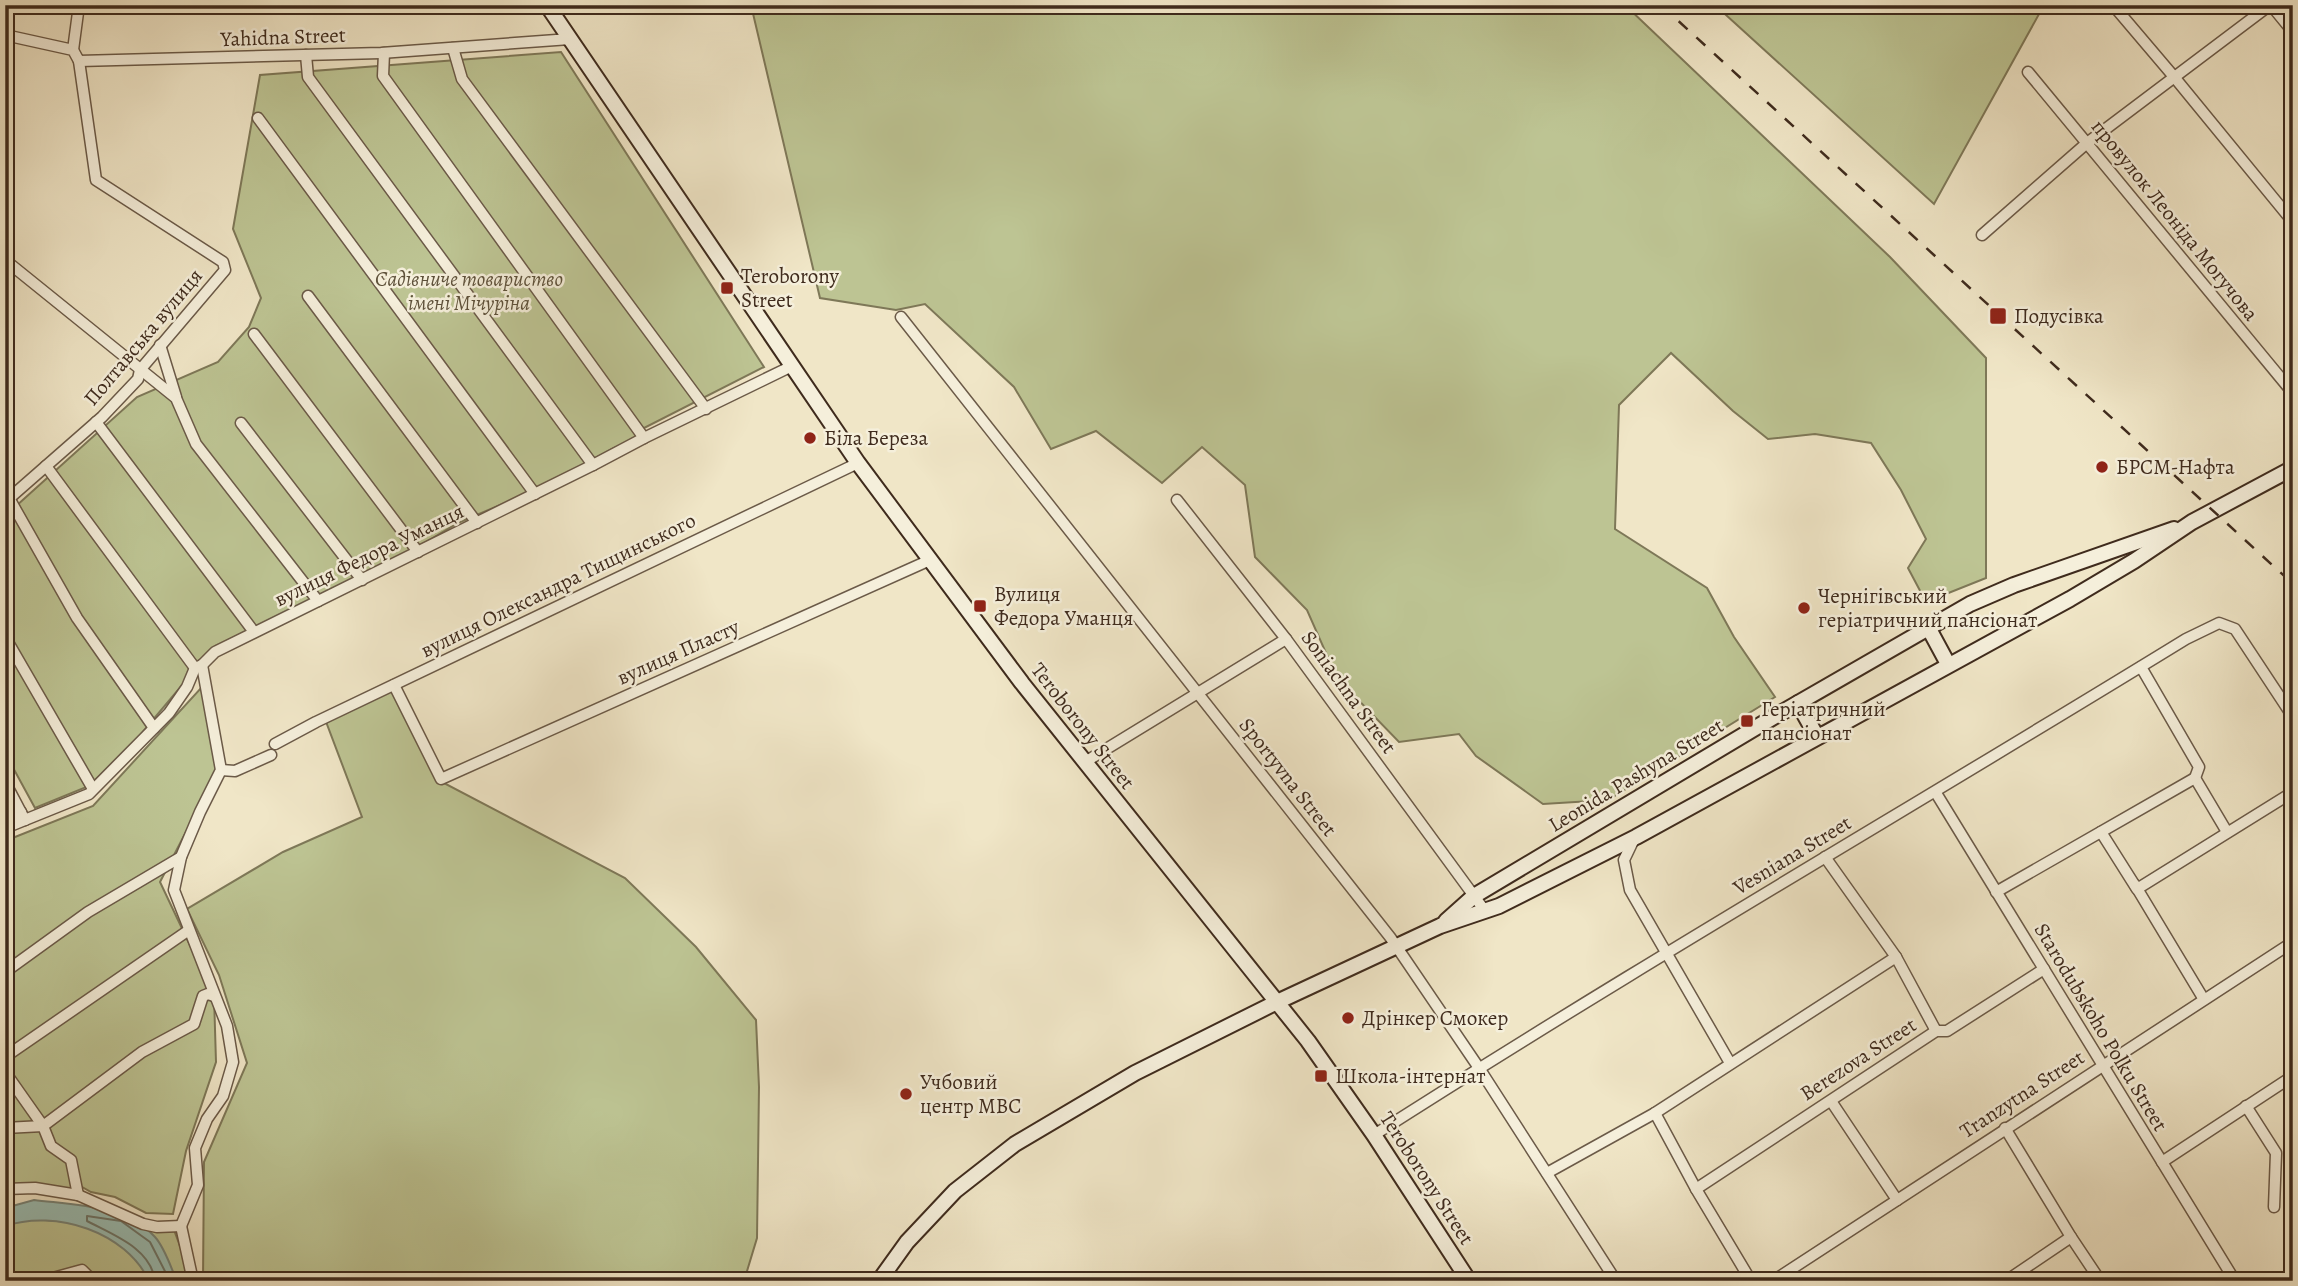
<svg xmlns="http://www.w3.org/2000/svg" width="2298" height="1286" font-family="Alegreya,serif">
<rect width="100%" height="100%" fill="#f0e6c7"/>
<filter id="stains"><feTurbulence type="fractalNoise" baseFrequency=".00286" numOctaves="4"/><feColorMatrix values="0 0 0 0 .2 0 0 0 0 .09 0 0 0 0 .02 0 0 0 .5 -.17"/></filter>
<radialGradient id="worn" r=".72"><stop offset=".6" stop-color="#630" stop-opacity="0"/><stop offset="1" stop-color="#630" stop-opacity=".3"/></radialGradient>
<g fill="#bdc493" stroke="#7e7858" stroke-width="2">
<path d="M751,5h874l265,252 96,101v220l-60,24 -18,-34 18,-29 -25,-49 -30,-47 -56,-9 -47,5 -35,-28 -62,-58 -52,52 -4,124 92,59 27,49 41,60 -167,103 -65,4 -67,-48 -17,-22 -60,8 -62,-64 -30,-68 -52,-53 -10,-72 -43,-38 -40,36 -66,-52 -45,18 -37,-62 -89,-83 -29,6 -76,-12z"/>
<path d="M1715,5h329l-110,199z"/>
<path d="M561,52l203,315 -122,62 -4,10 -24,9 -72,39 -84,36 -67,40 -176,83 -74,88 -52,52 -54,22 -30,-55v-237l132,-119 81,-35 31,-35 12,-29 -28,-69 27,-154z"/>
<path d="M394,687l46,94 185,97 71,69 60,73 3,67 -2,151 -13,43h-541l1,-119 43,-99 -28,-88 -32,-66 96,-57 79,-35 -37,-98z"/>
<path d="M201,688l17,82 -58,112 54,114 2,66 -30,89 -13,63 -27,-1 -31,-16 -24,-5 -9,-5 -77,6v-352l88,-35z"/>
<path d="M5,1217l169,13 19,51h-188z"/>
</g>
<path fill="#9abfb6" stroke="#768479" stroke-width="2" d="M34,1200c40,5 92,5 121,37 10,11 16,31 22,44h-28c-23,-49 -93,-72 -144,-55v-18z"/>
<g fill="none" stroke-linecap="round" stroke-linejoin="round">
<path stroke="#6c756a" stroke-width="2" d="M155,1281c-4,-33 -42,-46 -68,-60v-5l34,5 29,21 20,39"/>
<defs>
<g id="minor">
<path d="M2113,5l62,73 118,144"/>
<path d="M2271,5l22,27"/>
<path d="M5,35l68,15 6,11 302,-8 189,-14"/>
<path d="M453,48l9,31 244,330"/>
<path d="M73,50l6,-45"/>
<path d="M384,53l-1,23 261,362"/>
<path d="M306,55l2,22 285,388"/>
<path d="M2028,72l265,321"/>
<path d="M258,118l277,376"/>
<path d="M1982,235l105,-92 183,-138"/>
<path d="M5,260l171,138 20,46 122,157"/>
<path d="M308,296l169,227"/>
<path d="M901,317l489,620 89,131 137,213"/>
<path d="M254,334l164,218"/>
<path d="M160,345l16,52"/>
<path d="M96,422l158,210"/>
<path d="M241,423l121,157"/>
<path d="M46,466l149,202"/>
<path d="M9,498l68,120 77,110"/>
<path d="M1177,500l109,139 199,272"/>
<path d="M5,502l97,-85 36,-38 2,-9 85,-100 -2,-8 -127,-82 -17,-119"/>
<path d="M5,637l88,152"/>
<path d="M2141,667l58,100 -4,11"/>
<path d="M394,685l47,94 489,-219"/>
<path d="M275,744l41,-22 542,-259"/>
<path d="M1085,762l201,-123"/>
<path d="M221,770l14,1 36,-16"/>
<path d="M5,782l20,38"/>
<path d="M1936,793l299,488"/>
<path d="M5,818l16,-6"/>
<path d="M5,828l84,-34 80,-81 18,-26 8,-19 7,-3 13,-13 378,-187 51,-27 148,-72"/>
<path d="M2101,832l36,57 156,-97"/>
<path d="M1635,837l-11,23 6,30 100,173"/>
<path d="M1825,857l71,100 40,74"/>
<path d="M2135,885l68,113"/>
<path d="M1996,892l199,-114 32,54"/>
<path d="M5,972l83,-60 93,-55"/>
<path d="M5,1057l184,-127"/>
<path d="M5,1072l38,54 99,-74 52,-28 9,-28 5,-2 6,2"/>
<path d="M1831,1101l66,99"/>
<path d="M2246,1106l30,47 -2,54"/>
<path d="M1655,1113l41,76 55,92"/>
<path d="M5,1128l38,-2 8,20 20,14 7,35"/>
<path d="M2005,1128l66,109 -65,44"/>
<path d="M1374,1135c267,-171 542,-330 812,-496l33,-16 16,6 58,88"/>
<path d="M2162,1162l131,-86"/>
<path d="M1547,1173l108,-60 241,-156"/>
<path d="M5,1189l30,-1 43,7 65,29 14,3 24,-1"/>
<path d="M1696,1189l240,-158h11l97,-62"/>
<path d="M181,1226l17,-41 -3,-37 12,-29 16,-23 10,-34 -6,-36 -53,-136 7,-33 19,-45 21,-42 -19,-105"/>
<path d="M181,1226l12,55"/>
<path d="M2071,1237l26,39"/>
<path d="M42,1281l40,-11 11,11"/>
<path d="M1773,1281l520,-339"/>
</g>
<g id="secondary">
<path d="M547,5l311,458 164,220 286,358 66,94 95,146"/>
<path d="M1928,627l20,37"/>
<path d="M1798,703l19,34"/>
<path d="M1446,921l28,-25 298,-178 198,-114 44,-19 160,-56"/>
<path d="M879,1281l28,-39 48,-51 60,-47 120,-71 142,-71 163,-76 59,-20 137,-69 434,-238 64,-38 58,-39 101,-54"/>
</g>
</defs>
<use href="#minor" stroke="#6b5a48" stroke-width="13"/>
<use href="#secondary" stroke="#3f2b1d" stroke-width="18"/>
<use href="#minor" stroke="#f5efdb" stroke-width="10"/>
<use href="#secondary" stroke="#f5efdb" stroke-width="14"/>
<path stroke="#3f2b1d" stroke-width="2.5" stroke-dasharray="12 12" stroke-linecap="butt" d="M1661,5l632,579"/>
</g>
<g fill="#8f2418" stroke="#f5efdb" stroke-width="2.5">
<rect x="720" y="281" width="14" height="14" rx="3.5"/>
<rect x="1989" y="307" width="18" height="18" rx="3.5"/>
<circle cx="810" cy="438" r="7"/>
<circle cx="2102" cy="467" r="7"/>
<rect x="973" y="599" width="14" height="14" rx="3.5"/>
<circle cx="1804" cy="608" r="7"/>
<rect x="1740" y="714" width="14" height="14" rx="3.5"/>
<circle cx="1348" cy="1018" r="7"/>
<rect x="1314" y="1069" width="14" height="14" rx="3.5"/>
<circle cx="906" cy="1094" r="7"/>
</g>
<g text-anchor="middle" dominant-baseline="central" stroke-width="5" stroke-linejoin="round" paint-order="stroke">
<g font-size="21" fill="#3f2b1d" stroke="#f5efdb">
<text transform="translate(283 37) rotate(-2)">Yahidna Street</text>
<text transform="translate(2175 220) rotate(51)">провулок Леоніда Могучова</text>
<text transform="translate(143 337) rotate(-50)">Полтавська вулиця</text>
<text transform="translate(369 555) rotate(-26)">вулиця Федора Уманця</text>
<text transform="translate(558 585) rotate(-26)">вулиця Олександра Тищинського</text>
<text transform="translate(678 652) rotate(-24)">вулиця Пласту</text>
<text transform="translate(1349 692) rotate(54)">Soniachna Street</text>
<text transform="translate(1083 726) rotate(52)">Teroborony Street</text>
<text transform="translate(1636 775) rotate(-31)">Leonida Pashyna Street</text>
<text transform="translate(1288 777) rotate(52)">Sportyvna Street</text>
<text transform="translate(1792 855) rotate(-31)">Vesniana Street</text>
<text transform="translate(2101 1027) rotate(59)">Starodubskoho Polku Street</text>
<text transform="translate(1858 1059) rotate(-33)">Berezova Street</text>
<text transform="translate(2022 1094) rotate(-33)">Tranzytna Street</text>
<text transform="translate(1427 1178) rotate(57)">Teroborony Street</text>
</g>
<g font-size="21" fill="#3f2b1d" stroke="#f5efdb" text-anchor="start">
<text x="741" y="276">Teroborony<tspan x="741" dy="24">Street</tspan></text>
<text x="2014" y="316">Подусівка</text>
<text x="824" y="438">Біла Береза</text>
<text x="2116" y="467">БРСМ-Нафта</text>
<text x="994" y="594">Вулиця<tspan x="994" dy="24">Федора Уманця</tspan></text>
<text x="1818" y="596">Чернігівський<tspan x="1818" dy="24">геріатричний пансіонат</tspan></text>
<text x="1761" y="709">Геріатричний<tspan x="1761" dy="24">пансіонат</tspan></text>
<text x="1362" y="1018">Дрінкер Смокер</text>
<text x="1335" y="1076">Школа-інтернат</text>
<text x="920" y="1082">Учбовий<tspan x="920" dy="24">центр МВС</tspan></text>
</g>
<g font-size="21" font-style="italic" fill="#5e513a" stroke="#f5efdb">
<text x="469" y="279">Садівниче товариство<tspan x="469" dy="24">імені Мічуріна</tspan></text>
</g>
</g>
<rect width="2298" height="1286" fill="none" stroke="#f0e6c7" stroke-width="28"/>
<rect x="7" y="7" width="2284" height="1272" fill="none" stroke="#3f2b1d" stroke-width="3.5"/>
<rect x="14" y="14" width="2270" height="1258" fill="none" stroke="#3f2b1d" stroke-width="2"/>
<rect width="100%" height="100%" filter="url(#stains)"/>
<rect width="100%" height="100%" fill="url(#worn)"/>
</svg>
